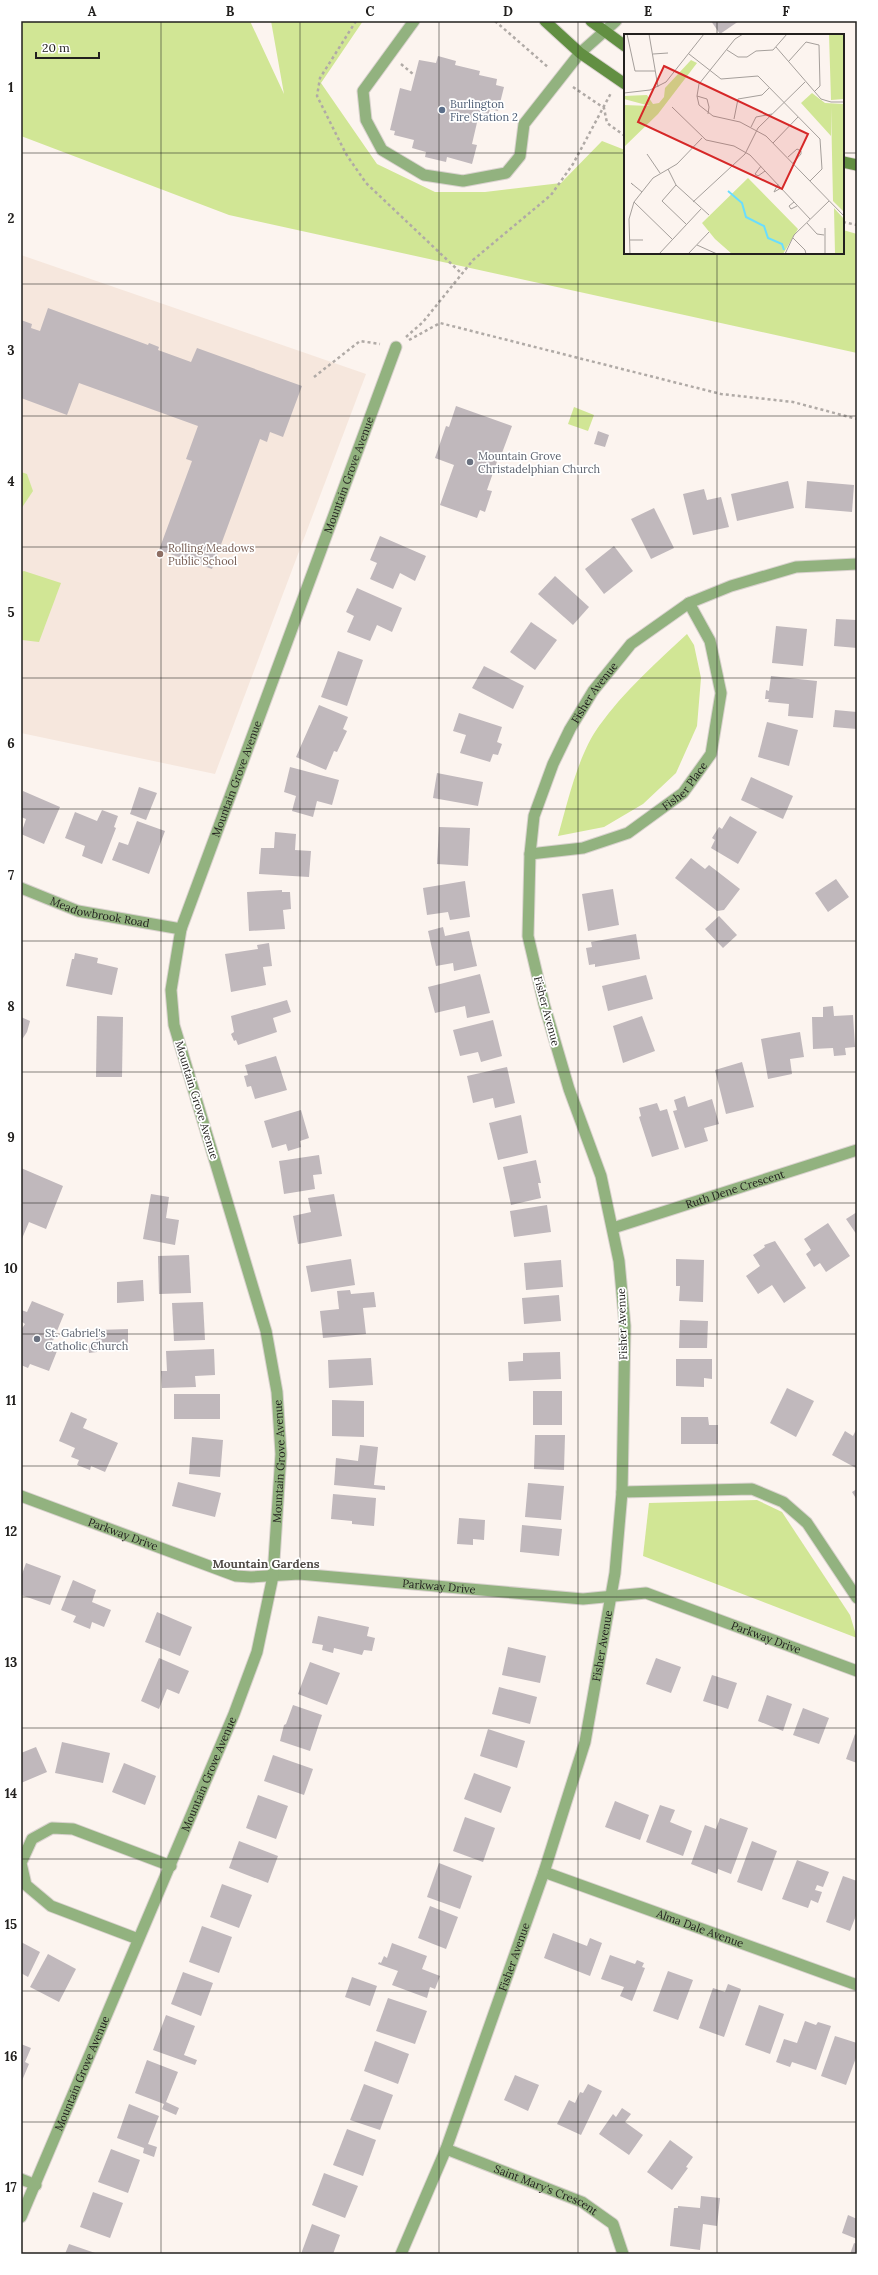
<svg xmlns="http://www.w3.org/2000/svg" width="878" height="2275" font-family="Lora,serif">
	<rect width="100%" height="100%" fill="#fcf4ef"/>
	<polygon fill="#f6e7dd" points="21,255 366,374 215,774 21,733"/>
	<g fill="#d1e695">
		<polygon points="21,21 250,21 284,94 271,21 363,21 321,83 377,164 435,192 485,192 561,183 602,141 625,150 625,253 843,253 843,230 857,234 857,353 229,215 21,136"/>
		<polygon points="574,407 594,415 588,431 568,424"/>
		<polygon points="21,472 27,474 33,491 21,509"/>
		<polygon points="24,571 61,583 39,642 22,640 21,637 21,572"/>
		<path d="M687 634 694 645 701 678 697 726 676 773 643 804 604 827 558 836C568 801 578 755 599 726 624 691 657 662 687 634Z"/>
		<polygon points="757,1500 782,1512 850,1615 857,1638 643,1556 649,1503"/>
	</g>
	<g fill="#c0b8bc">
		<polygon points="711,21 739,21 720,34"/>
		<polygon points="438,56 456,61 455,65 480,71 479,75 497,79 496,85 504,87 498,111 490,109 488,117 479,114 472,144 477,145 472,164 447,157 446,162 425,157 426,152 412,148 414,140 394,135 395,131 390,130 400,88 411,91 419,60 436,63"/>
		<polygon points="48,308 148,345 149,343 159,347 158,350 191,362 197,348 302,386 283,437 270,432 267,442 260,439 212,569 159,550 192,461 186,459 198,426 79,383 67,415 21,398 21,320 32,324 31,328 40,331"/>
		<polygon points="456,406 512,426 502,453 500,453 487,490 492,491 485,512 480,510 477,518 440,505 454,465 435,458 446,426 449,427"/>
		<polygon points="598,431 609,435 605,447 594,444"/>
		<polygon points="788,481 794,508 737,521 731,494"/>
		<polygon points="807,481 854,485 852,512 805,508"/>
		<polygon points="704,489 707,500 721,497 729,527 693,535 683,494"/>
		<polygon points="654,508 674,548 651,559 631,519"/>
		<polygon points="380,536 426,556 415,581 400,573 393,589 370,579 377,563 370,560"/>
		<polygon points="614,546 633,571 604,594 585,569"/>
		<polygon points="555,576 589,607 573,625 538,594"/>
		<polygon points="357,588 402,608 392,632 377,625 370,641 347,632 354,616 346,612"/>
		<polygon points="836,619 857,620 857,648 834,646"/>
		<polygon points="531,622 557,640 535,670 510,652"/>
		<polygon points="776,626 807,629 803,666 772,663"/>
		<polygon points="338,651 363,660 347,706 321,697"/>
		<polygon points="484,666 524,686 513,709 472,688"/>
		<polygon points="771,676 817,681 813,718 788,716 789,704 768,702 769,699 765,699 766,690 769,691"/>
		<polygon points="319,705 348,717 343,729 347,731 337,752 334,751 326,770 296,757"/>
		<polygon points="835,710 857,712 857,729 833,727"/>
		<polygon points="459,713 502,727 497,742 502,744 498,755 493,754 490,762 460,753 466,735 453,731"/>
		<polygon points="767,722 798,730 789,766 758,757"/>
		<polygon points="290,767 339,780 332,805 317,801 313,817 292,811 296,796 284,792"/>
		<polygon points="437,773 483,782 478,806 433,798"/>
		<polygon points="751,777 793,796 783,819 741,800"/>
		<polygon points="139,787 157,793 146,820 130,814"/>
		<polygon points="23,791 60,807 44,844 21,834 26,819 21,817"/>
		<polygon points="102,810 118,816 114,827 116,828 102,864 82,856 85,846 65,838 75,812 97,821"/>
		<polygon points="730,816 757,832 738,864 711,848 715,840 712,838 719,827 722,829"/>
		<polygon points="137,821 165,831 149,874 112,860 119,842 128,845"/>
		<polygon points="439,827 470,828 468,866 437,864"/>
		<polygon points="275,832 296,834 295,850 311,851 309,877 259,874 261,848 274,848"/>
		<polygon points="691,858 705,869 709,865 740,889 724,910 717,911 675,878"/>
		<polygon points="836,879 849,897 828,912 815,893"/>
		<polygon points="465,881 470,917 450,920 448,912 427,915 423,888"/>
		<polygon points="613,889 619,925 588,931 582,894"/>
		<polygon points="282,890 282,892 290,892 291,909 283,910 285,929 249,931 247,892"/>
		<polygon points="719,916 737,935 723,948 705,929"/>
		<polygon points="443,927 445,936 469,931 477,966 454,971 453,963 436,966 428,931"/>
		<polygon points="636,934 640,959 595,967 595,964 589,965 586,948 592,947 591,942"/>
		<polygon points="269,943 272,966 263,967 266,985 231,992 225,954 258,949 257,945"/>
		<polygon points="75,953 98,958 97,963 118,968 112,995 66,986 72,959 74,959"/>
		<polygon points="480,974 490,1013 467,1018 465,1006 435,1013 428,987"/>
		<polygon points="646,975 653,999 608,1011 602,986"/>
		<polygon points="287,1000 291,1012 273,1018 277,1032 238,1045 236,1040 234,1041 231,1034 234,1032 231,1016"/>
		<polygon points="833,1006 834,1016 853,1015 855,1047 845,1048 846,1055 834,1056 833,1048 813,1049 812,1017 823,1017 823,1007"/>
		<polygon points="97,1016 123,1017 122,1077 96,1077"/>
		<polygon points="642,1016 655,1051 623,1063 613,1026"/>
		<polygon points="21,1017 30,1021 27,1032 21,1041"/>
		<polygon points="493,1020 502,1056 481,1062 478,1052 460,1056 453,1030"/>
		<polygon points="800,1032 804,1057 790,1059 792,1074 768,1079 761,1039"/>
		<polygon points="276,1056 287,1090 255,1099 251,1086 247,1087 244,1076 248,1075 245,1065"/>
		<polygon points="742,1062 754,1107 726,1114 715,1070"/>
		<polygon points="507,1067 515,1103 495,1108 493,1098 473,1103 467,1076"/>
		<polygon points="685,1096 688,1107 712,1099 719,1124 704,1128 708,1141 685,1148 673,1111 677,1110 674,1100"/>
		<polygon points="657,1103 660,1111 667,1109 679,1149 652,1157 639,1117 641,1116 639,1108"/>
		<polygon points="301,1110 309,1138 300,1141 301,1147 288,1151 286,1144 272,1148 264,1121"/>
		<polygon points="521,1115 528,1153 498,1160 489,1123"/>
		<polygon points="319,1155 322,1174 313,1175 315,1189 284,1194 279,1161"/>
		<polygon points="536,1160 541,1183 538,1183 541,1198 511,1205 503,1167"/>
		<polygon points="21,1168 63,1186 46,1229 29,1222 21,1241"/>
		<polygon points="151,1194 169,1197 166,1218 179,1220 175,1245 143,1239"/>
		<polygon points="334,1194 342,1236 298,1244 293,1216 311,1212 308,1198"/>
		<polygon points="547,1205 551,1232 514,1237 510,1211"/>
		<polygon points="857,1212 857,1235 846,1219"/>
		<polygon points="828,1223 850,1256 826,1272 820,1263 814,1267 806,1254 811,1250 804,1239"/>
		<polygon points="775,1241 806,1288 784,1303 772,1285 758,1294 746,1276 760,1266 753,1255 765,1247 764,1245"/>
		<polygon points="189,1255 191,1293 159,1294 158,1256"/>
		<polygon points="351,1259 355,1285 311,1292 306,1266"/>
		<polygon points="676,1259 704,1260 703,1302 679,1301 680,1286 676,1286"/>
		<polygon points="561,1260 563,1287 526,1290 524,1263"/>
		<polygon points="143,1280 144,1301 117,1303 117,1282"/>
		<polygon points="350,1290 351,1294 374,1292 376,1307 363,1308 366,1334 323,1338 320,1311 339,1309 337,1291"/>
		<polygon points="559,1295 561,1321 524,1324 522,1298"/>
		<polygon points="32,1301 64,1314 50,1348 57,1351 49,1371 30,1364 28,1368 21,1365 21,1330 25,1324 21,1321 21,1310 27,1312"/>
		<polygon points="203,1302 205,1340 174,1341 172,1303"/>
		<polygon points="680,1320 708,1321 707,1348 679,1348"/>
		<polygon points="128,1329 128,1349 97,1350 97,1352 89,1353 88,1345 96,1344 96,1330"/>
		<polygon points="214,1349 215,1375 195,1376 196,1387 162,1388 161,1371 167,1371 166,1351"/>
		<polygon points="560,1352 561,1379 509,1381 508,1362 523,1361 523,1353"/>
		<polygon points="371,1358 373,1385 329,1388 328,1360"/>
		<polygon points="676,1359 712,1359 712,1379 704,1378 704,1387 676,1386"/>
		<polygon points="787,1388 814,1401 796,1437 770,1423"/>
		<rect x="533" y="1391" width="29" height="34"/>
		<rect x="174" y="1394" width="46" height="25"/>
		<polygon points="332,1400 364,1401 364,1437 332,1436"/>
		<polygon points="71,1412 87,1419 83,1428 118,1443 105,1472 91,1466 90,1470 77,1465 79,1460 71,1457 75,1448 59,1441"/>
		<polygon points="681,1417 708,1417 709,1425 718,1425 718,1444 681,1444"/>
		<polygon points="857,1428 857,1466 856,1468 832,1455 845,1431 853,1436"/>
		<polygon points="535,1435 565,1435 564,1470 534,1469"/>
		<polygon points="192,1437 223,1440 220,1477 189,1474"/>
		<polygon points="360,1445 378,1447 374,1485 385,1486 385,1490 334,1485 336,1458 358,1461"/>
		<polygon points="178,1482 221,1493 215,1517 172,1506"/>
		<polygon points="528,1483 564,1486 561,1520 525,1517"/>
		<polygon points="857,1489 857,1500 852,1492"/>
		<polygon points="333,1494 376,1498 374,1526 352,1524 352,1521 331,1519"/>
		<polygon points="459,1518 485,1520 484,1540 473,1539 473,1545 457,1544"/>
		<polygon points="522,1525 562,1529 559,1556 520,1552"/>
		<polygon points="26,1563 61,1576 50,1605 21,1595 21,1577"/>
		<polygon points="73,1580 96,1590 92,1602 111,1610 104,1627 92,1622 90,1629 73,1622 76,1616 61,1610"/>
		<polygon points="157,1612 192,1627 180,1656 145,1642"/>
		<polygon points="318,1616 369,1627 367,1636 375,1638 372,1651 364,1650 362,1655 334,1648 333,1653 322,1650 323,1645 312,1643"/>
		<polygon points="508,1647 546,1656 540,1683 502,1675"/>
		<polygon points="159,1658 189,1671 179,1694 167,1689 159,1709 141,1701"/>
		<polygon points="656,1658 681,1667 671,1693 646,1684"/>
		<polygon points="310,1662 340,1673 327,1705 298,1694"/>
		<polygon points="712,1675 737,1683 728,1709 703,1701"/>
		<polygon points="499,1687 537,1697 530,1724 492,1714"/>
		<polygon points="767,1695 792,1704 783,1731 758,1721"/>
		<polygon points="293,1705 322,1715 310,1751 280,1741 284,1725 286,1724"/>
		<polygon points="803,1708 829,1718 819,1744 793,1735"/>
		<polygon points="488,1729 525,1741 517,1768 480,1756"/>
		<polygon points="855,1734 857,1735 857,1763 846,1759"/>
		<polygon points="62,1742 110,1753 103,1783 55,1773"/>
		<polygon points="36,1747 47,1772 21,1783 21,1753"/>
		<polygon points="273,1755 313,1769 304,1795 264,1781"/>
		<polygon points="124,1763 156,1776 145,1805 112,1792"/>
		<polygon points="474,1773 511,1787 501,1813 464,1799"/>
		<polygon points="258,1795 288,1806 276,1839 246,1828"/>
		<polygon points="615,1801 649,1815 640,1840 605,1827"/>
		<polygon points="660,1805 675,1810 670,1822 692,1831 683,1856 646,1842"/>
		<polygon points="465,1817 495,1828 483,1862 453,1851"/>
		<polygon points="720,1818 748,1828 731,1874 718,1869 717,1874 691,1864 705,1825 716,1829"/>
		<polygon points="239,1841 278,1856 268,1883 229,1868"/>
		<polygon points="752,1841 777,1851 762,1891 737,1882"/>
		<polygon points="797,1860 829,1872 823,1887 817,1885 815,1890 822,1892 818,1903 811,1900 808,1908 782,1899"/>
		<polygon points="439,1863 472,1876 460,1909 427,1897"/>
		<polygon points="843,1876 857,1881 857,1913 850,1931 826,1922"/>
		<polygon points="222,1884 252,1895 239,1928 210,1917"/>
		<polygon points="430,1906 458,1917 446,1949 418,1938"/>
		<polygon points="202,1926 232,1937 219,1973 189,1962"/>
		<polygon points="553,1933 587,1946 590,1938 602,1943 590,1976 544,1958"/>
		<polygon points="21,1942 40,1952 28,1977 21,1973"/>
		<polygon points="392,1943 427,1956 422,1969 440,1976 435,1989 430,1987 427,1998 392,1985 398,1971 378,1964 379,1962 381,1963 384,1956 387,1958"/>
		<polygon points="48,1954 76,1969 59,2002 30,1987"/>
		<polygon points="610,1955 635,1964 637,1960 644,1963 642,1967 645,1968 632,2001 620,1996 624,1987 601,1979"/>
		<polygon points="668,1971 693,1980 678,2020 653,2011"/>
		<polygon points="183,1972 213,1983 201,2016 171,2004"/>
		<polygon points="352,1977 377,1986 370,2006 345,1997"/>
		<polygon points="728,1984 741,1989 724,2037 699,2028 713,1988 725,1992"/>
		<polygon points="388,1998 427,2011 415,2044 376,2031"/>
		<polygon points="759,2005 784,2014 770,2054 745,2045"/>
		<polygon points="166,2015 195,2026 184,2055 197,2060 195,2065 153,2050"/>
		<polygon points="805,2021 816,2025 818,2022 831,2026 816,2070 792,2062 790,2067 776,2062 784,2039 797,2043"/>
		<polygon points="835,2036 857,2043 857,2055 846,2085 821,2076"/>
		<polygon points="375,2041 409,2054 398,2084 364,2071"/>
		<polygon points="21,2044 31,2048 25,2062 29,2064 21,2083"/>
		<polygon points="147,2060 178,2072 166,2102 179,2108 176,2115 162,2109 164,2104 135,2093"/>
		<polygon points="515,2075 539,2085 528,2111 504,2100"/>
		<polygon points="364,2084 393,2095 380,2130 350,2120"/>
		<polygon points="588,2084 602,2091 581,2135 557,2124 569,2100 575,2103 580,2092 583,2093"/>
		<polygon points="129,2104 159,2116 148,2144 157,2147 154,2157 143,2153 144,2148 117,2138"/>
		<polygon points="622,2108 631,2114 625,2122 643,2135 629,2155 599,2134 613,2114 616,2117"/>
		<polygon points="347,2129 376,2140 363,2176 333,2165"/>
		<polygon points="670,2140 693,2157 686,2167 688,2168 672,2190 647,2172"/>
		<polygon points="111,2149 140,2160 128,2193 98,2182"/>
		<polygon points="324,2173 358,2186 345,2218 312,2205"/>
		<polygon points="93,2192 123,2203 110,2238 80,2227"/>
		<polygon points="701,2196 720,2198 717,2226 703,2224 700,2250 670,2246 674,2208 678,2208 678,2206 700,2208"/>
		<polygon points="848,2215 857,2219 857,2239 842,2233"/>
		<polygon points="312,2224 340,2235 333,2254 301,2254"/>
		<polygon points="854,2243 857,2244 857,2254 850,2254"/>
		<polygon points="69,2244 98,2254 65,2254"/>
	</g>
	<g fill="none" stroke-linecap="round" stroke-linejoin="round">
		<defs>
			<polyline id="service" points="414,21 363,91 366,120 382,150 424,175 463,181 506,173 520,156 524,124 580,53"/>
			<g id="minor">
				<path id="s1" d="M530 854 583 848 628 833 683 793 711 754 721 693 710 641 689 603"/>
				<path id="s2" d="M21 888 78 911 181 929"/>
				<path id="s3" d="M613 1228 857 1150"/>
				<polyline points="622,1492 752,1489 783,1502 807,1523 857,1598"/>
				<path id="s4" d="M21 1496 236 1576 251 1577 299 1574 583 1599 646 1593 857 1671"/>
				<path id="s5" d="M544 1872 857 1985"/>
				<polyline points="138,1939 51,1906 26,1885 21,1863 32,1839 52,1828 73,1829 171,1866"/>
				<path id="s6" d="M446 2149 582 2202 613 2224 623 2254"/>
				<polyline points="21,2179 36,2185"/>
				<path id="s7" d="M21 2217 234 1714 257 1652 273 1576 281 1454 277 1392 266 1331 174 1025 171 990 181 929 396 347"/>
			</g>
			<g id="tertiary">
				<polyline points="580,53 616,21"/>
				<path id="s8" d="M401 2254 446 2149 544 1872 585 1742 615 1573 622 1492 625 1326 619 1261 601 1176 569 1089 544 1004 528 936 530 854 534 816 553 764 570 729 593 691 631 644 689 603 731 586 796 567 857 564"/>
			</g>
			<g id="secondary">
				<polyline points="545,21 580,53 625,84"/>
				<polyline points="591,21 625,46"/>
				<polyline points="843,162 857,165"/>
			</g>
		</defs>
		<use href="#service" stroke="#d9d2ce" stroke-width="13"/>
		<use href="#minor" stroke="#d9d2ce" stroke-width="13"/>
		<use href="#tertiary" stroke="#d9d2ce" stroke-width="13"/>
		<use href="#secondary" stroke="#d9d2ce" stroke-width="13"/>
		<g stroke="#b0aaa6" stroke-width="2.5" stroke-dasharray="3 3" stroke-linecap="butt">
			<polyline points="356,21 320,78 317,96 346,154 366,183 461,273"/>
			<polyline points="495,21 549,68"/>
			<polyline points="401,64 413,74"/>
			<polyline points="573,87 604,108 607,123 625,136"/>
			<polyline points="843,222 857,225"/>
			<polyline points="406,337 423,322 473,260 551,195 573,164 611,93"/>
			<polyline points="409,340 440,323 721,394 793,402 857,419"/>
			<polyline points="314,377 360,341 380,344"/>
		</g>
		<use href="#service" stroke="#92b27f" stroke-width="11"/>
		<use href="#minor" stroke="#92b27f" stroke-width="11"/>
		<use href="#tertiary" stroke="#92b27f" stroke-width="11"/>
		<use href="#secondary" stroke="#628f42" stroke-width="11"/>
	</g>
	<path fill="none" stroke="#22201e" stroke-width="1" stroke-opacity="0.55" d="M161 21V2254M300 21V2254M439 21V2254M578 21V2254M717 21V35M21 153H625M843 153H857M717 253V2254M21 284H857M21 416H857M21 547H857M21 678H857M21 809H857M21 941H857M21 1072H857M21 1203H857M21 1334H857M21 1466H857M21 1597H857M21 1728H857M21 1859H857M21 1991H857M21 2122H857"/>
	<circle fill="#5c6f8a" stroke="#fff" stroke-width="1.5" cx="442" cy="110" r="4"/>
	<g fill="#6b7280" stroke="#fff" stroke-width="1.5">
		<circle cx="470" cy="462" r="4"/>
		<circle cx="37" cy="1339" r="4"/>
	</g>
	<circle fill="#8d6e63" stroke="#fff" stroke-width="1.5" cx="160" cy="554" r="4"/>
	<g text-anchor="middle" stroke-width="3.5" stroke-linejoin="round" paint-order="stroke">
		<g font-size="11" fill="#4e5e75" stroke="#fff" text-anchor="start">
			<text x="450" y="108">Burlington<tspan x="450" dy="13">Fire Station 2</tspan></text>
		</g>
		<g font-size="11" fill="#5b616d" stroke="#fff" text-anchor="start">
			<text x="478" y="460">Mountain Grove<tspan x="478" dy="13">Christadelphian Church</tspan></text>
			<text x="45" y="1337">St. Gabriel's<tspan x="45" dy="13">Catholic Church</tspan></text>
		</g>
		<g font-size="11" fill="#22201e" stroke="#fff">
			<text dy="4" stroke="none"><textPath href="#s7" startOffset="1837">Mountain Grove Avenue</textPath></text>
			<text dy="4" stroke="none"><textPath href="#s8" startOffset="1625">Fisher Avenue</textPath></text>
			<text dy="4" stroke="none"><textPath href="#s7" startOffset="1513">Mountain Grove Avenue</textPath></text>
			<text dy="4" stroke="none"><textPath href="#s1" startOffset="175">Fisher Place</textPath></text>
			<text dy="4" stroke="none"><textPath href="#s2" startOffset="83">Meadowbrook Road</textPath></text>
			<text transform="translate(547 1011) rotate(75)" y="4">Fisher Avenue</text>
			<text transform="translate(197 1100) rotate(73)" y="4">Mountain Grove Avenue</text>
			<text dy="4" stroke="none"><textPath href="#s3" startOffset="128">Ruth Dene Crescent</textPath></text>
			<text transform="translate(622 1324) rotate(-92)" y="4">Fisher Avenue</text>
			<text dy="4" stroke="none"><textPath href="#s7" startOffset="805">Mountain Grove Avenue</textPath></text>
			<text dy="4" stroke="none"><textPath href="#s4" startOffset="109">Parkway Drive</textPath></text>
			<text dy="4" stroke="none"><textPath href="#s4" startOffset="433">Parkway Drive</textPath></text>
			<text dy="4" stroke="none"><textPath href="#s4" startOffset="769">Parkway Drive</textPath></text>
			<text dy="4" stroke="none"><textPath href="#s8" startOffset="642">Fisher Avenue</textPath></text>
			<text dy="4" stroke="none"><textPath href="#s7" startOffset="481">Mountain Grove Avenue</textPath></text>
			<text dy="4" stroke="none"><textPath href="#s5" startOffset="166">Alma Dale Avenue</textPath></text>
			<text dy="4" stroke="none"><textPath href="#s8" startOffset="318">Fisher Avenue</textPath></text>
			<text dy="4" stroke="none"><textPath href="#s7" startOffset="156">Mountain Grove Avenue</textPath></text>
			<text dy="4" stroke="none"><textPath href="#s6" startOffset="108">Saint Mary's Crescent</textPath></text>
		</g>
		<g font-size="11" fill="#785e54" stroke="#fff" text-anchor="start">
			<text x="168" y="552">Rolling Meadows<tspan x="168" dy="13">Public School</tspan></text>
		</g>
		<g font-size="12" font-weight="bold" fill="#514b47" stroke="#fff">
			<text x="266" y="1568">Mountain Gardens</text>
		</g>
	</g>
	<g transform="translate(624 34)">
		<rect width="220" height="220" fill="#fcf4ef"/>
		<path d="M205 0H220V65L207 66ZM67 26 73 29 34 80 0 113V71L26 72 0 65V62L23 61 29 70 35 69 40 63 41 54ZM188 59 201 69 220 70V178L209 167 207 73V102L177 69ZM124 144 174 195 159 220H108L91 205 78 189ZM210 174 220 185V220H211Z" fill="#d1e695"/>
		<path fill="none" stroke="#69ddff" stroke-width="2" d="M104 157 118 169 122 183 140 192 144 204 158 210 160 216"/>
		<path fill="none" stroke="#a59f9b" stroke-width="1" d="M3 0 11 37H31M25 0 34 53M119 0 111 5 75 50 73 62 75 71 89 82 116 88 142 102 220 182M152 13 197 65 207 68H220M103 16 114 23H123L132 17 149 16 163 0M29 20 44 19M65 20 97 45 134 42 196 105 198 135 186 147M165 27 182 8 195 11 196 52 190 58M0 59 26 56 42 48 80 0M73 62 83 65 85 73 84 80M48 73 82 106 110 112 126 121 186 185M110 85 114 65 138 61 145 54M127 93 132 83 148 80M149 109 174 83M23 120 36 139M164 123 173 115 177 117V120L169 129M137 132 131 140 134 142 141 137M44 135 52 151 85 181M154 150 150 158 157 154M9 151 7 149 18 158M52 151 38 167 62 190M10 168 48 205M69 168 121 120 134 94 181 48M170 168 165 172 167 175 173 172M183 189 193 200 200 201M169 204 181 216 182 220M6 206H19M73 211 93 220M6 220 5 185 10 168 29 144 53 130 78 104M35 220 77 175M64 220 85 198M161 220 170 201 205 167M201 220V194"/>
		<path fill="#d62828" fill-opacity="0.15" stroke="#d62828" stroke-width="2" d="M40 32 184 100 158 155 14 88Z"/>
		<rect width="220" height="220" fill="none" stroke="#22201e" stroke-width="2"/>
	</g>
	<rect width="878" height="2275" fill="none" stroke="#ffffff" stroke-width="44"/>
	<path d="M36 52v6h63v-6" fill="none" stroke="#22201e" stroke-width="2"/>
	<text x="42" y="52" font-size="12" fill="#22201e" stroke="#ffffff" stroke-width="3" paint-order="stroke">20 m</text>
	<rect x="22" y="22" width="834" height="2231" fill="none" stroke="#22201e" stroke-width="1.5"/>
	<g font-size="13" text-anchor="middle" font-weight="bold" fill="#22201e">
		<text x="92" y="16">A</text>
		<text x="230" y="16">B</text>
		<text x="370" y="16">C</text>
		<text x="508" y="16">D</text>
		<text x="648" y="16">E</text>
		<text x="786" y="16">F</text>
		<text x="11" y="92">1</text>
		<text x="11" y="223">2</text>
		<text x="11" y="355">3</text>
		<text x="11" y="486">4</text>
		<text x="11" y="617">5</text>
		<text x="11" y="748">6</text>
		<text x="11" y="880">7</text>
		<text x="11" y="1011">8</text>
		<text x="11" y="1142">9</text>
		<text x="11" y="1273">10</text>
		<text x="11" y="1405">11</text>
		<text x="11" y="1536">12</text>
		<text x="11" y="1667">13</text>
		<text x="11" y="1798">14</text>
		<text x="11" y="1929">15</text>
		<text x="11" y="2061">16</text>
		<text x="11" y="2192">17</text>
	</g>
</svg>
